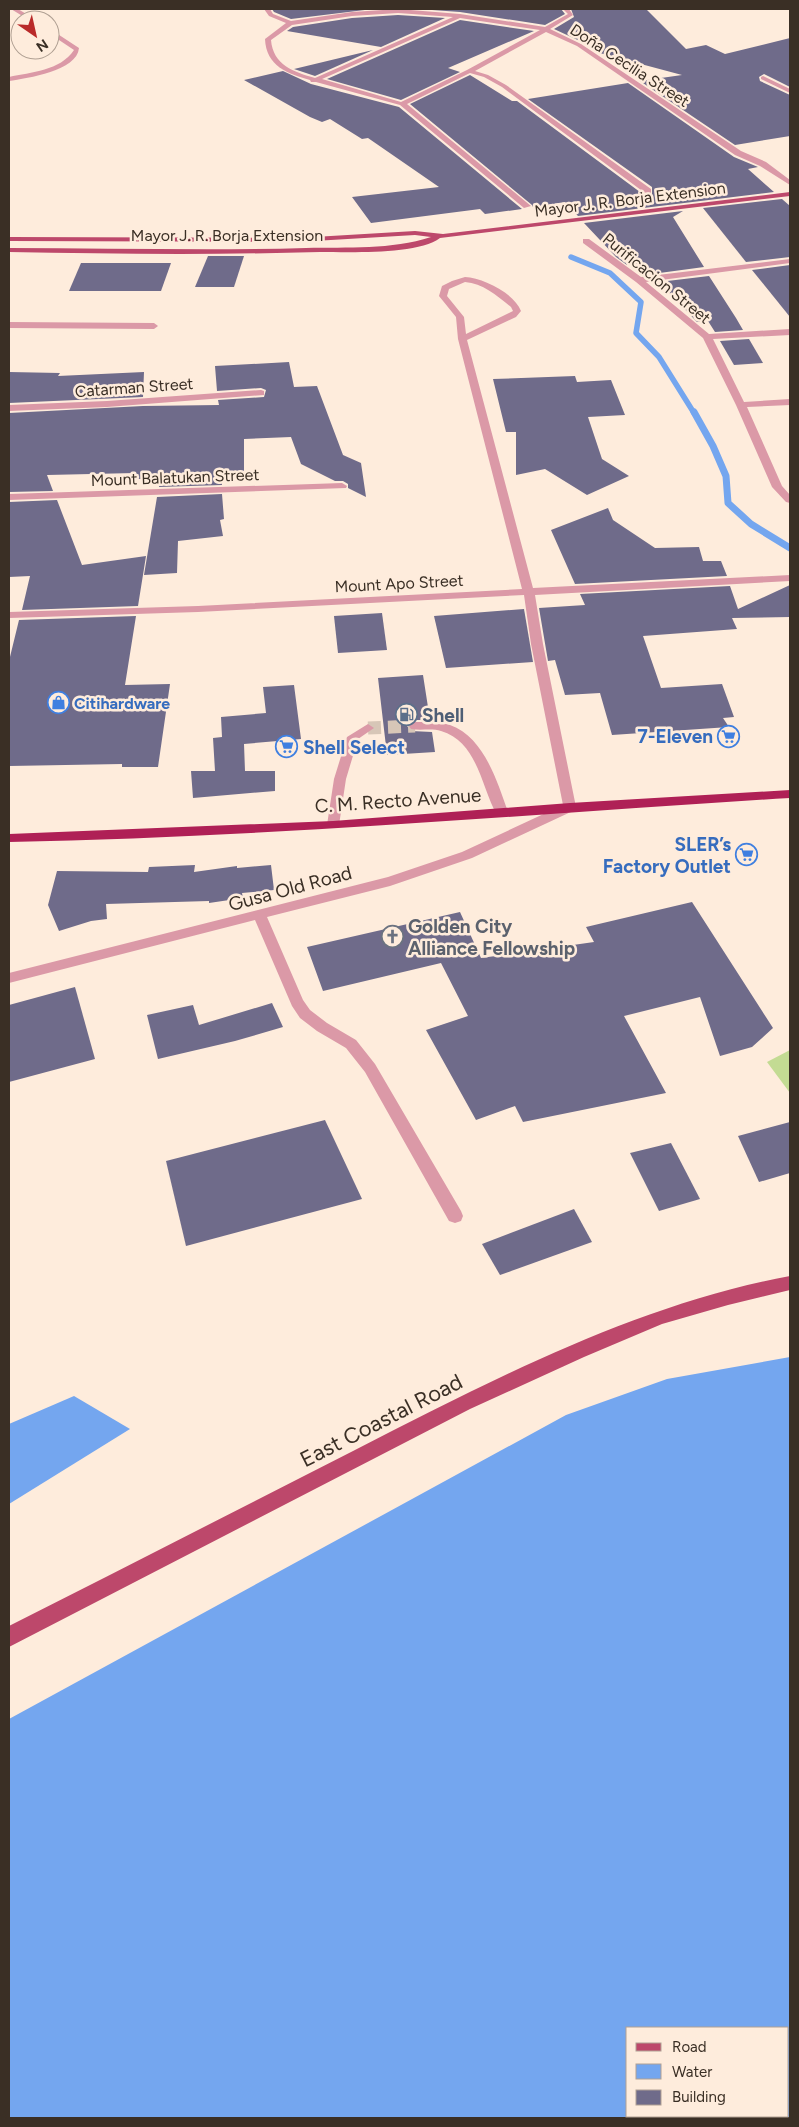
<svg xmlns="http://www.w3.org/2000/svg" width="799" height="2127" font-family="Figtree,sans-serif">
	<rect width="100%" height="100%" fill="#feecdc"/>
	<polygon fill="#c3db93" points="790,1050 790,1093 767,1062"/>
	<g fill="#74a6ef" fill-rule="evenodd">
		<path d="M790 1357V2118H9V1719L566 1415 667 1379ZM628 2028H788V2116H628Z"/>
		<polygon points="74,1396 130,1429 9,1504 9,1424"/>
	</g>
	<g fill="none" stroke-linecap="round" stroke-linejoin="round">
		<polyline stroke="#74a6ef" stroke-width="5.5" points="571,257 610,273 641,302 636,333 659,357 694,413"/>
		<polyline stroke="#74a6ef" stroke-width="7" points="694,412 713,446 726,476 728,503 751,524 790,548"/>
	</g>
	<g fill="#6f6b8a">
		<polygon points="272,9 373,9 291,19 274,12"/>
		<polygon points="418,9 561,9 565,14 545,25 460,12"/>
		<polygon points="571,9 646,9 686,49 706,45 725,54 790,38 790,87 764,74 759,77 760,81 790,95 790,136 735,145 640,81 682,75 596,52 582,42 554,29 574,17"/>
		<polygon points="398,15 445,18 381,47 287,31 293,27 352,18"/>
		<polygon points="460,20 534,31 448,68 460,72 401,100 327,79"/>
		<polygon points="373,50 315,76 294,69"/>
		<polygon points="283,71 311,84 399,107 522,209 485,214 480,209 371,223 352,197 439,187 368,138 362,139 330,119 322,122 310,117 244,80"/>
		<polygon points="470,75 512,101 517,101 644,195 652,194 652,187 528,99 628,83 734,157 758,167 748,169 774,192 578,216 565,202 533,207 532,205 410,104"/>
		<polygon points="782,199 790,206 790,257 746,262 703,208"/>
		<polygon points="683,211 673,217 704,267 652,274 642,263 627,265 616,257 584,223"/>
		<polygon points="208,256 244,256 234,287 195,287"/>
		<polygon points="81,263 171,263 161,291 69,291"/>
		<polygon points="790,265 790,317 752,270"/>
		<polygon points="709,276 736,318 743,330 715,332 708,321 697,322 659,282"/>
		<polygon points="749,339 763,363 734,365 720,341"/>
		<polygon points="289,362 294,387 317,386 343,455 361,463 366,497 348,488 348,484 343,481 335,481 301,464 291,437 244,439 244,475 221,476 222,485 159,487 160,479 134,479 135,473 47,475 53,491 9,492 9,413 143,406 219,405 218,400 264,397 266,390 261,388 217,391 215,366"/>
		<polygon points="9,372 60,373 58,376 144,372 143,397 9,403"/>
		<polygon points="575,376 577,382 611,380 625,415 588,417 602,459 629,476 587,495 545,469 516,475 516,432 506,432 493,379"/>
		<polygon points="222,494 224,519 220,520 223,536 178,541 177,573 144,575 157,497"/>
		<polygon points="57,500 82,565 146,556 138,606 22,610 30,576 9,577 9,502"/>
		<polygon points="608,508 613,520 655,548 699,547 703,561 721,561 727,576 575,584 551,530"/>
		<polygon points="790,585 790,617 732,618 737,629 643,636 661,688 722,684 734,717 723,718 729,727 612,735 600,693 565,695 555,660 548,661 539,608 585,605 580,594 730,586 738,609"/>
		<polygon points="524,609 533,662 446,668 434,616"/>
		<polygon points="382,613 387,650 338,653 334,616"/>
		<polygon points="136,616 125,685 170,684 158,767 122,767 122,764 9,766 9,661 19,620"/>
		<polygon points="423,675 430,720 415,720 407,726 411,731 432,732 435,752 387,755 378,678"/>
		<polygon points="294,685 301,739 244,744 245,771 275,771 275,791 193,798 191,771 215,771 213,738 222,737 221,717 266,713 263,687"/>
		<polygon points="195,865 194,872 237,866 237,868 271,865 274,890 242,893 243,898 209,903 209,901 106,904 107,919 91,921 59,931 48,905 57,871 148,872 149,867"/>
		<polygon points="692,902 773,1028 752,1047 720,1056 700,997 624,1016 666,1093 523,1122 515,1106 476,1120 426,1030 468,1016 441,963 323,991 307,947 460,912 481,958 594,942 586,927"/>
		<polygon points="75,987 95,1059 9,1082 9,1005"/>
		<polygon points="272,1003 283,1027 235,1041 158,1059 147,1015 193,1005 199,1025"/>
		<polygon points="325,1120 362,1199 186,1246 166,1161"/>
		<polygon points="790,1122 790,1173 759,1182 738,1136"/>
		<polygon points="671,1143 700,1199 659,1211 630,1153"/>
		<polygon points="574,1209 592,1242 500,1275 482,1244"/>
	</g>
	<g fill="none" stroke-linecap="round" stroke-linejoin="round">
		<polyline stroke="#d7c6b7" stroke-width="13" stroke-dasharray="13 7" stroke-linecap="butt" points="368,728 415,726"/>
		<g fill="#db99a7" fill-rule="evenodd">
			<polygon points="11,9 18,9 36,20 29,20"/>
			<path d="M264 9H270L273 14 291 21 352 12 398 9 460 14 545 27 568 14 563 9H569L573 15 550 29 581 44 741 151 766 162 790 180V185L760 166 735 155 577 46 546 32 475 71 488 75 506 85 651 189V193H645L502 87 484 77 470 73 407 104 531 206 524 208 400 105 316 82H311L310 80C288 74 266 66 265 39L286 23 269 16ZM398 13 453 17 315 78C294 72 273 65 271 40L292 25 352 16ZM460 18 540 30 467 70 401 102 322 79Z"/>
			<path d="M50 29 79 48C77 71 28 78 9 81V77C31 72 60 71 74 50L50 34Z"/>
			<polygon points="763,76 790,89 790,93 761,79 761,77"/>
			<polygon points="583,239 589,239 641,277 790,259 790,263 646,282 709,334 790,329 790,335 713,339 744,402 790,399 790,405 747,407 782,486 790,495 790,503 786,502 772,487 736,405 703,338 636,282 583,243"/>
			<path d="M465 277C483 278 514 293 521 311L516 317 467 340 533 588 790 575V581L535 595 543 644 576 807 575 810 472 858 390 886 267 917 303 1000 310 1010 327 1023 356 1040 375 1064 461 1211 463 1216 461 1221 455 1223 449 1221 365 1072 346 1048 317 1031 300 1018 292 1006 255 920 9 983V973L388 877 462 852 563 805 531 644 524 595 198 612 9 618V612L198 606 522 589 458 339 456 317 439 296 442 286 452 281ZM465 282C483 283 497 296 511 307L513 311 466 334 464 317 447 296 449 289Z"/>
			<polygon points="9,322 154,323 158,326 154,329 9,328"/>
			<polygon points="261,390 264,391 264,395 107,407 9,411 9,405 107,401"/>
			<polygon points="342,483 347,486 346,488 9,500 9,494"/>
			<path d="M415 722C427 722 438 721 450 725 484 737 497 781 508 812L507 815H497C481 787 478 742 441 731 432 728 421 731 411 729L409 726Z"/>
			<polygon points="368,724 374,728 358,739 346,779 339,825 338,828 328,828 327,825 334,779 347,737"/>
		</g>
		<g fill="#bd486b" fill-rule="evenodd">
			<path d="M790 192V196L440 238C418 255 349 252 320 252 217 255 113 254 9 252V248C108 248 207 251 306 248 348 247 391 250 431 237L415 235 297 242 9 241V237L297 238 415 231 443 234Z"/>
			<path d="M790 1276V1290L728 1305 662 1324 584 1357 470 1409 9 1647V1626C124 1568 239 1509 355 1450 494 1379 636 1305 790 1276Z"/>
		</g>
		<path fill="#af2056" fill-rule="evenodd" d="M790 790V798C530 814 270 837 9 842V834L333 821 570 803Z"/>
	</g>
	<defs>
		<symbol id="shop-ring" viewBox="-11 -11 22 22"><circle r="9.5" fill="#feecdc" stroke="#3f7fe0" stroke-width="1.5"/><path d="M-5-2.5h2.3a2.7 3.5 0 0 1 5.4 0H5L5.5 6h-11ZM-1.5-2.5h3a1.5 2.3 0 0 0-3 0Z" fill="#3f7fe0"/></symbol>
		<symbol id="fuel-ring" viewBox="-11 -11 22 22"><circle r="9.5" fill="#feecdc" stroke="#5c6f8a" stroke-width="1.5"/><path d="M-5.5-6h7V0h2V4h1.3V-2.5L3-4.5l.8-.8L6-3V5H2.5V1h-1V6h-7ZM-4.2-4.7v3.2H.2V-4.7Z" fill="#5c6f8a"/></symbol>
		<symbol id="supermarket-ring" viewBox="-11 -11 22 22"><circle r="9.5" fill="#feecdc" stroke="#3f7fe0" stroke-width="1.5"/><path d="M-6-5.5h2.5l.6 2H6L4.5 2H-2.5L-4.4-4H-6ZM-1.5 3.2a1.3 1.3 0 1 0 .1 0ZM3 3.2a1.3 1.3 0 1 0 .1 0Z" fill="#3f7fe0"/></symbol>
		<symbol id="church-ring" viewBox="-11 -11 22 22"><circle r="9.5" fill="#feecdc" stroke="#6b7280" stroke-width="1.5"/><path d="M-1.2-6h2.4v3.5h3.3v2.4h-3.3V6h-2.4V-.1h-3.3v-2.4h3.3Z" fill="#6b7280"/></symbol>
	</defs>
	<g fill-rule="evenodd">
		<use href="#shop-ring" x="46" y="690" width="25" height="25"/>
		<use href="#fuel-ring" x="394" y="702" width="25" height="25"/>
		<use href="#supermarket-ring" x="716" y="724" width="25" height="25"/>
		<use href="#supermarket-ring" x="274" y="734" width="25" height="25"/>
		<use href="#supermarket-ring" x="734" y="842" width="25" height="25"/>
		<use href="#church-ring" x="380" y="924" width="25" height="25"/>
	</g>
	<g text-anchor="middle" stroke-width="5" stroke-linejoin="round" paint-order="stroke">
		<g font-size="16" fill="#3a2f25" stroke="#feecdc">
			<text transform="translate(630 65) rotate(33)" y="6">Doña Cecilia Street</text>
			<text transform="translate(630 199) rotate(-7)" y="6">Mayor J. R. Borja Extension</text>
			<text x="227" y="241">Mayor J. R. Borja Extension</text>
			<text transform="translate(657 278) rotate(39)" y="6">Purificacion Street</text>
			<text transform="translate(134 387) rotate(-4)" y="6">Catarman Street</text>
			<text transform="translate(175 477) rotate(-2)" y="6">Mount Balatukan Street</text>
			<text transform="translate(399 583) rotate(-3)" y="6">Mount Apo Street</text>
		</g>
		<g font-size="16" font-weight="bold" fill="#366cbe" stroke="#feecdc" text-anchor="start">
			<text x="74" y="709">Citihardware</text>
		</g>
		<g font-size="19" font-weight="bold" fill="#4e5e75" stroke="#feecdc" text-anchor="start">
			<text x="422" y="722">Shell</text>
		</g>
		<g font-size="19" font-weight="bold" fill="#366cbe" stroke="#feecdc" text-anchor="end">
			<text x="713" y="743">7-Eleven</text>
			<text x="303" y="754" text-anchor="start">Shell Select</text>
			<text x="731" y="851">SLER’s<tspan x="731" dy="22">Factory Outlet</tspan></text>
		</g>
		<g font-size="19" fill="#3a2f25" stroke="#feecdc">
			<text transform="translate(398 800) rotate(-4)" y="7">C. M. Recto Avenue</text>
			<text transform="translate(290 888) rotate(-15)" y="7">Gusa Old Road</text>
		</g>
		<g font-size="19" font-weight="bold" fill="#5b616d" stroke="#feecdc" text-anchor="start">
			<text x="408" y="933">Golden City<tspan x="408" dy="22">Alliance Fellowship</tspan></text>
		</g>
		<g font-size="22" fill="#3a2f25" stroke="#feecdc">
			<text transform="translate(381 1420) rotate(-27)" y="8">East Coastal Road</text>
		</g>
	</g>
	<rect width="799" height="2127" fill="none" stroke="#3a2f25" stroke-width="20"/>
	<rect x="626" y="2027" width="162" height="90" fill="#feecdc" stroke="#b0a093"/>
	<rect x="636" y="2043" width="25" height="8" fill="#bd486b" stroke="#b0a093"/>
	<text x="672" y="2052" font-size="15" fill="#3a2f25">Road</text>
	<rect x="636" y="2064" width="25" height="15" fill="#74a6ef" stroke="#b0a093"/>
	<text x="672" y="2077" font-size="15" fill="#3a2f25">Water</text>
	<rect x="636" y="2090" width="25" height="15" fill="#6f6b8a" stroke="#b0a093"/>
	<text x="672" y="2102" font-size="15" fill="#3a2f25">Building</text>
	<g transform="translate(35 35) rotate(146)"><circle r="24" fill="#feecdc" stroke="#b0a093"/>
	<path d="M0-4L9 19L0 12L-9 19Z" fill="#b92a29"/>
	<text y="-8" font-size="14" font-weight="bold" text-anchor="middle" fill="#3a2f25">N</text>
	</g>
</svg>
